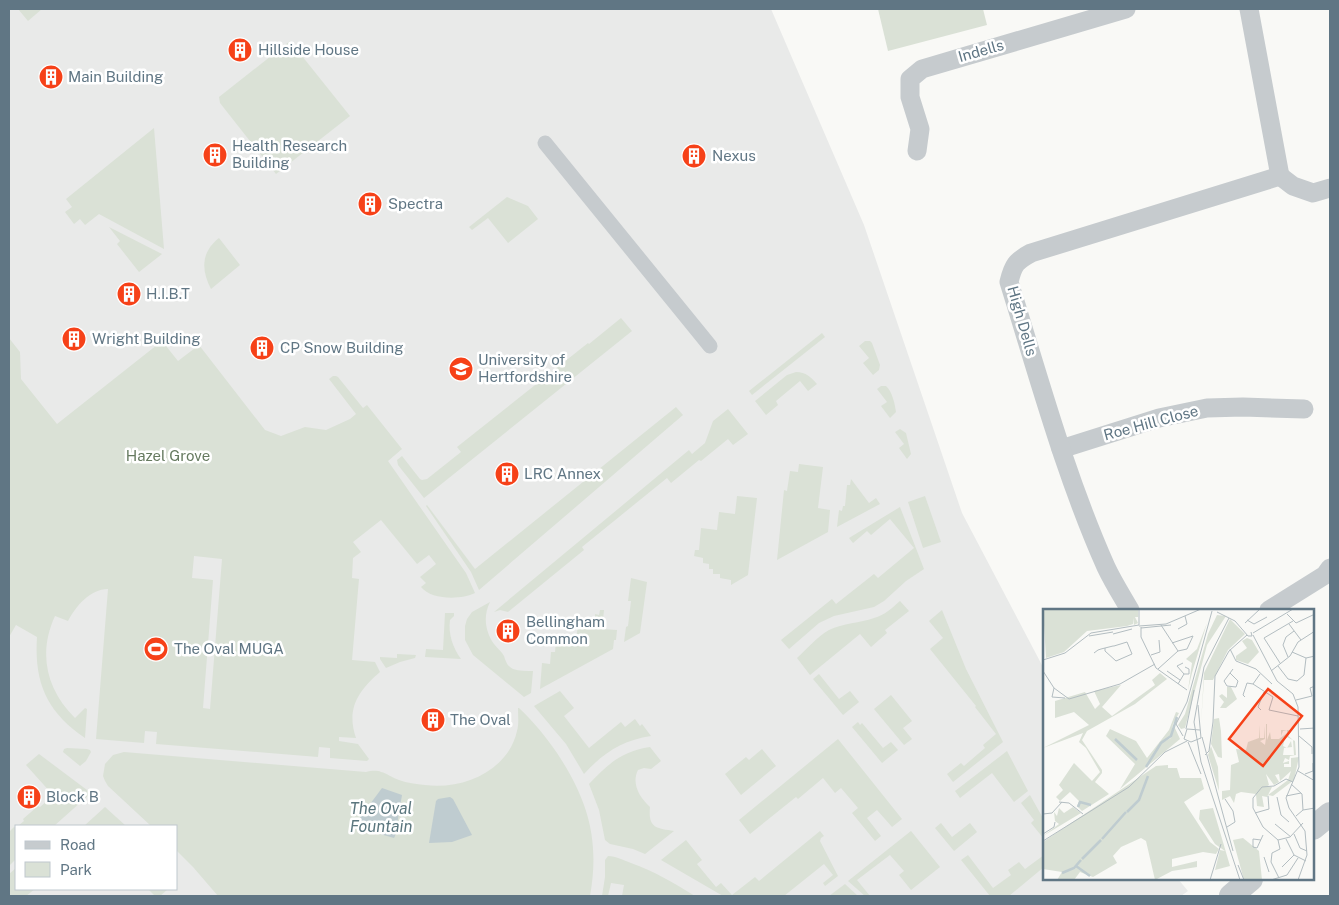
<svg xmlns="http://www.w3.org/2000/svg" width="1339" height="905" font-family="'Public Sans',sans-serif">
	<rect width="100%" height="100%" fill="#f9f9f6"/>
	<path fill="#e9eae9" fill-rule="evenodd" d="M9 9H771L864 225 962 513 1044 669V879H1178L1188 891 1181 896H9ZM16 826H176V889H16Z"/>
	<g fill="#dae1d6" fill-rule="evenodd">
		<polygon points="18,9 42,9 28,21"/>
		<polygon points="878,9 983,9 987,25 888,51"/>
		<polygon points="290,41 350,116 276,174 220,103 219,97"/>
		<polygon points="154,128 164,249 99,214 85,225 80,219 74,224 65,212 72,207 66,199"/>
		<polygon points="507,197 528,206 538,219 508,243 488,218 472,230 469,227"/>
		<polygon points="109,227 162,254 139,272 117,244 120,241"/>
		<path d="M219 238 240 265 211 289C201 270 201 252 219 238Z"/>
		<polygon points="621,318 632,331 424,498 398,465 397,460 402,456 420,479 422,480 427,479 461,452 457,447 588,343 589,344"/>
		<polygon points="822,333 825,337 752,395 749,391"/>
		<path d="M9 338 20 352 21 379 57 424 162 341 178 361 199 345 265 430 281 436 305 427 326 430 350 419 356 414 329 379 333 376H336L338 377 363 408 367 405 402 449 388 461 466 573 475 593C461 600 431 600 421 587L426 583 420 577 436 564 429 555 417 564 381 520 353 542 361 552 353 558 352 578 359 579 352 660 375 662 380 672C358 691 346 709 356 738L339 737V741L358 744 369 759 367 761 330 758V748L319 747 318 757 156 744 157 732 145 731 144 743 96 739 108 589C90 589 76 606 68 621L55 616C38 653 46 689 75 718L85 708 87 709 85 738C47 712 34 683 37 637L16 625 9 637ZM194 556 222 559 210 709 203 708 213 580 192 578Z"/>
		<polygon points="865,341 870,341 872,343 880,365 879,370 873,375 863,363 869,358 859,346"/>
		<path d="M796 372C806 372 811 377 817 384L808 391 800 381 776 401 778 405 766 415 755 401 787 375Z"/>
		<path d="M881 386H886C892 391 895 404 896 412L890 418 881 406 887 402 877 389Z"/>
		<polygon points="676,407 683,415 479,590 471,572 426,506 427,505 475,569"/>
		<polygon points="728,409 748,434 733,445 728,439 701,461 699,460 671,483 667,478 582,547 584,550 508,612 500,610 494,612 689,450 692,454 705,443 713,421"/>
		<polygon points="900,429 906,433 911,454 907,459 899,448 904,444 895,432"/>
		<polygon points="799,464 823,467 818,508 830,510 828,532 777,560 784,490 787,491 790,471 798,472"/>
		<polygon points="851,479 869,503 876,498 880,504 837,527 839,510 842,511 843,506 845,506 847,485 850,485"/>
		<polygon points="737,496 757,498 748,575 731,585 731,580 720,578 720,574 713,574 713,569 709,569 709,564 703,563 703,558 694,556 695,550 699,550 701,528 717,530 719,512 735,514"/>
		<polygon points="925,496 941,542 923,548 908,502"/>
		<polygon points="900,507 924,569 906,581 884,601 874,607 834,616 819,623 789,649 781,640 832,599 836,604 874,574 878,578 914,548 890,519 871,535 867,531 853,543 849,538"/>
		<polygon points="631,578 647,582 640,633 624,642 626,627 628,626 631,601 628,601"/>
		<path d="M900 601 909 611 885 630 887 633 871 647 860 634 810 675 797 658C807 649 817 637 829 630 843 623 860 623 874 618 885 615 892 608 900 601Z"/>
		<path d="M490 602C483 616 485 631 494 644 497 648 502 652 504 656 506 662 507 666 513 669 519 671 527 671 533 671L531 693 524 697 473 655 465 640V626L467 619 472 612Z"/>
		<polygon points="600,610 604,610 602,629 617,630 616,640 614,640 613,649 540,689 542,663 550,664 551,652 555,652 556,640 560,640 561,636 568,636 568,638 576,639 578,625 585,626 586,623 590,623 591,617 595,617 595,614 599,615"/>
		<polygon points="942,610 966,669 1003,742 953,782 947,774 961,763 964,766 985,748 983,745 996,734 975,707 976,706 930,649 943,638 929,621"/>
		<path d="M445 613H454V616L450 620C448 634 453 648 461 659L425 657 426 649 443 650Z"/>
		<polygon points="397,654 416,655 415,658 400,662 386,668 380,659 380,657 397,658"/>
		<polygon points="819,674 839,699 850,691 859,702 843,715 813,679"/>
		<path d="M560 691 574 708 564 716 589 748 621 722 625 727 635 719 640 726 642 724 651 736C623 740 603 753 584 774L566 744 534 706Z"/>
		<polygon points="891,695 912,721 903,728 912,739 904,745 874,709"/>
		<path d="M518 708H519C534 722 546 737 557 753 588 800 600 840 590 896H218L193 867 176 850V826H151L108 786 105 781 103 776 105 764 113 755 124 752 366 772C370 771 377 770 381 772 387 773 392 778 399 780 407 783 416 784 425 785 463 790 508 771 517 731 519 724 518 716 518 708Z"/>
		<polygon points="858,722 860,725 862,723 883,748 891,742 898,750 882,763 852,727"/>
		<polygon points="838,739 902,819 892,827 877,810 867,818 881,836 875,841 852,813 858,808 841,788 835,793 823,778 798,799 796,797 750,834 739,820"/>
		<path d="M650 747 661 761 651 769 644 768 638 770C631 784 640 798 650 807 648 828 656 828 674 831L645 854 633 849 610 844 605 840 599 810 589 784C608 764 622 751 650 747Z"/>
		<polygon points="67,748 87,749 90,750 91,752 86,761 80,766 63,752 64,749"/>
		<polygon points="762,749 776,766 741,795 725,774 746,757 749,760"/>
		<polygon points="1007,751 1028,791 1014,802 992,773 960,798 955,791"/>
		<polygon points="39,754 91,793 54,826 18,826 24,821 23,819 38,806 40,807 47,801 46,799 52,794 26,765"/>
		<polygon points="1030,795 1044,820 1044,839 1031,823 1034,820 1021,803"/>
		<polygon points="105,807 126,826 84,826"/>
		<polygon points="941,823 952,837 970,823 977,832 954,851 935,828"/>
		<polygon points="14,827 16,828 16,859 9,866 9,832"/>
		<polygon points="820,831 824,836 821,838 820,841 838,876 825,886 823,883 833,875 824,864 784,896 723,896 661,860 686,840 702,860 697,864 716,887 721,883 732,895 755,877 759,881"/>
		<polygon points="911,831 940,867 911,890 899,875 904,871 890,855 857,880 870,896 865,896 848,881"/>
		<polygon points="968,855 993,888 1011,875 1008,870 1019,862 1025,869 1044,855 1044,867 1009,896 990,896 961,860"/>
		<path d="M608 856C616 856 623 860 631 863 654 871 674 883 695 896H622L624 885 611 883 608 896H602L605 877V860Z"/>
		<polygon points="16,868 16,889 35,889 26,896 9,896 9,874"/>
		<polygon points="845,884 858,896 829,896"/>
		<polygon points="148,889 167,889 167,890 160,896 155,896"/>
	</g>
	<g fill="#bfccd0">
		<polygon points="382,788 402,795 395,836 394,838 373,832 356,823"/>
		<polygon points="450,797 453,799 472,835 452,842 429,843 436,801 438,799"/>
	</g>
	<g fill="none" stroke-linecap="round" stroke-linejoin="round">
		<polyline stroke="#c6cbce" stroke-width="15" points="545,143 710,346"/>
		<g stroke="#c6cbce" stroke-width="19">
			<polyline points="917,151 920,129 910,97 910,79 922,69 1126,9"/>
			<polyline points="1280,176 1293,186 1313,193 1330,188"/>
			<polyline points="1061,449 1159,418 1207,408 1243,407 1304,409"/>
			<path d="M1130 610C1122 596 1113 582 1106 567 1065 475 1039 378 1009 282 1013 265 1016 261 1031 253L1280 176 1249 9"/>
			<polyline points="1269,610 1325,575 1330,568"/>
		</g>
		<g stroke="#c6cbce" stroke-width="24">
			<polyline points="1313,828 1330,814"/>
			<polyline points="1231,896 1251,879"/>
		</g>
	</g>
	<defs>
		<symbol id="building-disc" viewBox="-11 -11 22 22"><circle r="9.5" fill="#f64118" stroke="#fff"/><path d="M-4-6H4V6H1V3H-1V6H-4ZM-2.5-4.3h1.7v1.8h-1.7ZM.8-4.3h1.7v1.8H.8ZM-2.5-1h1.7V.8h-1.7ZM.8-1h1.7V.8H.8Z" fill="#fff"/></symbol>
		<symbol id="university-disc" viewBox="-11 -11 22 22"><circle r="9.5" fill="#f64118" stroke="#fff"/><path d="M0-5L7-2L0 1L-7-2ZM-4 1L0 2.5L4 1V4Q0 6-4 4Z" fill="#fff"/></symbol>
		<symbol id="stadium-disc" viewBox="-11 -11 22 22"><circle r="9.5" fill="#f64118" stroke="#fff"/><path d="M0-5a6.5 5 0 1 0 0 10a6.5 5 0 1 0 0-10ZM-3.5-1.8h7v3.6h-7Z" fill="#fff"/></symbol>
	</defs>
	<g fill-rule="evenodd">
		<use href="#building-disc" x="226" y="36" width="28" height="28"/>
		<use href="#building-disc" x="37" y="63" width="28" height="28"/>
		<use href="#building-disc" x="201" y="141" width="28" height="28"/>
		<use href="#building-disc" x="680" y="142" width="28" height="28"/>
		<use href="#building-disc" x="356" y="190" width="28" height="28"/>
		<use href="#building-disc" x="115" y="280" width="28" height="28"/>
		<use href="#building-disc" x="60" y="325" width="28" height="28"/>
		<use href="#building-disc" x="248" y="334" width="28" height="28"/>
		<use href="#university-disc" x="447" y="355" width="28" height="28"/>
		<use href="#building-disc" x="493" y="460" width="28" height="28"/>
		<use href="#building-disc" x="494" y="617" width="28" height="28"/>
		<use href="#stadium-disc" x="142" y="635" width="28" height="28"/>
		<use href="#building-disc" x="419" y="706" width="28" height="28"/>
		<use href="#building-disc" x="15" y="783" width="28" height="28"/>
	</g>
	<g text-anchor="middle" stroke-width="5" stroke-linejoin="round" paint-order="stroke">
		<g font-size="15" fill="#607684" stroke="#fff" text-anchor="start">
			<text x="258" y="55">Hillside House</text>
			<text x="68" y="82">Main Building</text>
			<text x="232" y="151">Health Research<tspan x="232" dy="17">Building</tspan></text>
			<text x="712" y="161">Nexus</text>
			<text x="388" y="209">Spectra</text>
			<text x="146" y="299">H.I.B.T</text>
			<text x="92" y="344">Wright Building</text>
			<text x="280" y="353">CP Snow Building</text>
			<text x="478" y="365">University of<tspan x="478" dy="17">Hertfordshire</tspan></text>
			<text x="524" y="479">LRC Annex</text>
			<text x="526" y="627">Bellingham<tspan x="526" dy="17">Common</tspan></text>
			<text x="174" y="654">The Oval MUGA</text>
			<text x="450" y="725">The Oval</text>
			<text x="46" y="802">Block B</text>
		</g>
		<g font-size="15" fill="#607684" stroke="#fff">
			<text transform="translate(981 51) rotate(-16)" y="5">Indells</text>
			<text transform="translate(1022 321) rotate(74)" y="5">High Dells</text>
			<text transform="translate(1151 423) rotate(-15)" y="5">Roe Hill Close</text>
		</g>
		<g font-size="15" fill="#667a60" stroke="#fff">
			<text x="168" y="461">Hazel Grove</text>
		</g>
		<g font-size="16" font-style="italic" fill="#5b767e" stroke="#fff">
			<text x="381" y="814">The Oval<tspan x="381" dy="18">Fountain</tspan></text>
		</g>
	</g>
	<g transform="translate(1043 609)">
		<rect width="271" height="271" fill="#f9f9f6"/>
		<path d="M0 0H95V8H92L95 14 91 16 90 9V15L84 17 44 22 21 43 3 49ZM174 6 183 7 164 36 142 119 138 120 135 116 142 105 165 25ZM187 10 202 25 185 41 170 71H161L158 115 161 64ZM164 14 149 64 145 81 149 54 143 50 154 40ZM204 29 209 31 216 43 205 55 193 51V47L204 39 199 32ZM117 64 124 70 92 95 44 122 39 131 59 161V164L52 173 66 185 39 202 34 197 36 192 27 183 17 192 13 188 20 181 16 176 31 154 49 172 57 163 43 139 36 133 40 124 0 139 46 116 31 103 12 109V92L42 83 52 100 57 95 51 82 78 76 59 98 69 107 112 76 109 71ZM184 78H188L194 90 183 99H177L181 93 176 87 179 85 184 89ZM133 103 136 104 130 115 128 127 118 134 128 129 131 117 137 130 77 180 92 155 63 127 67 120 93 132 104 149 126 121ZM176 109 178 122 179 149 175 148 168 135 171 110ZM223 115H224V131L227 123 228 130H236L244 124V121L240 122 238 127V121H249L244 128 252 132 253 146 247 147 246 151 242 149 240 154 246 152V155H241V158H248V149L256 148 251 171 230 187 225 186 245 171 248 162 237 172 236 165 232 166 236 173 231 176 223 165 226 176 223 178H229L224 188 219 187 221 198 214 197 213 185 198 183 193 185 191 194 187 187 179 191V182L187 181 188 156 196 153 193 140 203 141 205 133 216 129V116L217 129H221V117L222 130 217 132 222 136 223 129ZM243 125 250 131 251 146H240L241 139 249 138 248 132 244 139 240 137ZM168 137 175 158 176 182 165 146ZM125 156V159H134L137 169H158L161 180 141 193 167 233 176 240 173 245 160 243 129 250V258L154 252V258L129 262 112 271 103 232 98 229 78 238 70 247 74 254 50 268 37 263 31 271H14L19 263 0 260V233L113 157ZM30 198 38 204 0 227 16 215 12 212 11 203 14 207 16 199 21 204ZM170 199 187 257 172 261 177 241 182 242 172 235 156 210 157 201ZM200 229 216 242 219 271H201L190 231Z" fill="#dae1d6" fill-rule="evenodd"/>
		<path fill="none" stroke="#bfccd0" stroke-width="2.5" d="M72 130 94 151M103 158 118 134 128 127 134 108M35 198 37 193 48 196M84 203 96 191 105 167M59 230 83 203M39 250 58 231M33 257 47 267M19 264 31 259 38 251"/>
		<path fill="none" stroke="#b3bdc1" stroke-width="1" d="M96 0V16M174 3 192 12 205 27H209L208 23M244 5 253 14 272 5M186 9 161 58 151 113 158 153 197 271M204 11 211 15 224 8M202 14 217 0M246 15 258 31M118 16 135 42M96 17 123 15 158 0M98 18V28L113 59 144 81M98 19 128 16M135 20 144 15 142 7M210 24 250 0M70 25 89 20M210 26 234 72 250 85 255 98 256 158 243 189 246 199 262 222 264 246 255 271M46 27 70 23M129 34 150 27 144 40 135 42M187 40 193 52 213 60 229 75M249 43 263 49 272 47M51 44 55 41 58 40 70 37H71L84 33 89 45 73 52 62 42V39M108 46 117 43 116 31M245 48 240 36 243 28 251 22M0 51 22 44 48 24 96 16M140 54 134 57 141 65M237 54 221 29 250 12M235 57 245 70 254 72 261 66 263 49M115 60 135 42M0 62 11 79 26 90 77 75 112 55M124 62 137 71M228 62 247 47 255 33 272 22M187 64 195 72 193 78 184 77 181 72 190 60M217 65 210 75 230 88 226 101 255 107M135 75 141 65H146V60L142 58M11 79 9 88 22 89M202 88 200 86 204 74 210 75M253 91 269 87 267 79 272 77M155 96 158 129 148 133 141 130 144 120 157 121M218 101 215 98 221 83M143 120 151 81M257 120 272 119M140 127 133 115 144 93 169 2M256 127 269 138V145M159 128 190 242M145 133 158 165M162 146 166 142 170 113 172 67 186 42 204 26M255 162 272 172M262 165 270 162V154M250 173 243 170 231 177 219 178 210 189V199L220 218 235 231 247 228 260 214M248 175 259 185 260 201M243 187 258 184M234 188 238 206 246 213M182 190 190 202 192 213 184 218M16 193 26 194 40 205M212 204 226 200 225 187M0 205 9 204 19 193M253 207 260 201 272 199M232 215 248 228M0 225 11 218 12 213M251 225 257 239 264 242M243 230 251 246 263 252M218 231 210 230V238L214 239 220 226M235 231 237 240 229 244 228 253 236 269M0 232 86 178 122 143 144 132M221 248 226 263M195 256 201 271M239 258 251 246M167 271 178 235M228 271 244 266 255 249"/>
		<path fill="#f64118" fill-opacity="0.15" stroke="#f64118" stroke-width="2.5" d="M225 80 259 107 220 157 186 130Z"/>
		<rect width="271" height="271" fill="none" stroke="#607684" stroke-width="2.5"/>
	</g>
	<rect width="1339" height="905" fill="none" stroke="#607684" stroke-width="20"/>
	<rect x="15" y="825" width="162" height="65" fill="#ffffff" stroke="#bfc8ce"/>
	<rect x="25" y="841" width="25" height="8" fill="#c6cbce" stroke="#bfc8ce"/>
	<text x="60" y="850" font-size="15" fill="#607684">Road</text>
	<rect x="25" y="862" width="25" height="15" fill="#dae1d6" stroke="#bfc8ce"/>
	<text x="60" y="875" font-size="15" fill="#607684">Park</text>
</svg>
